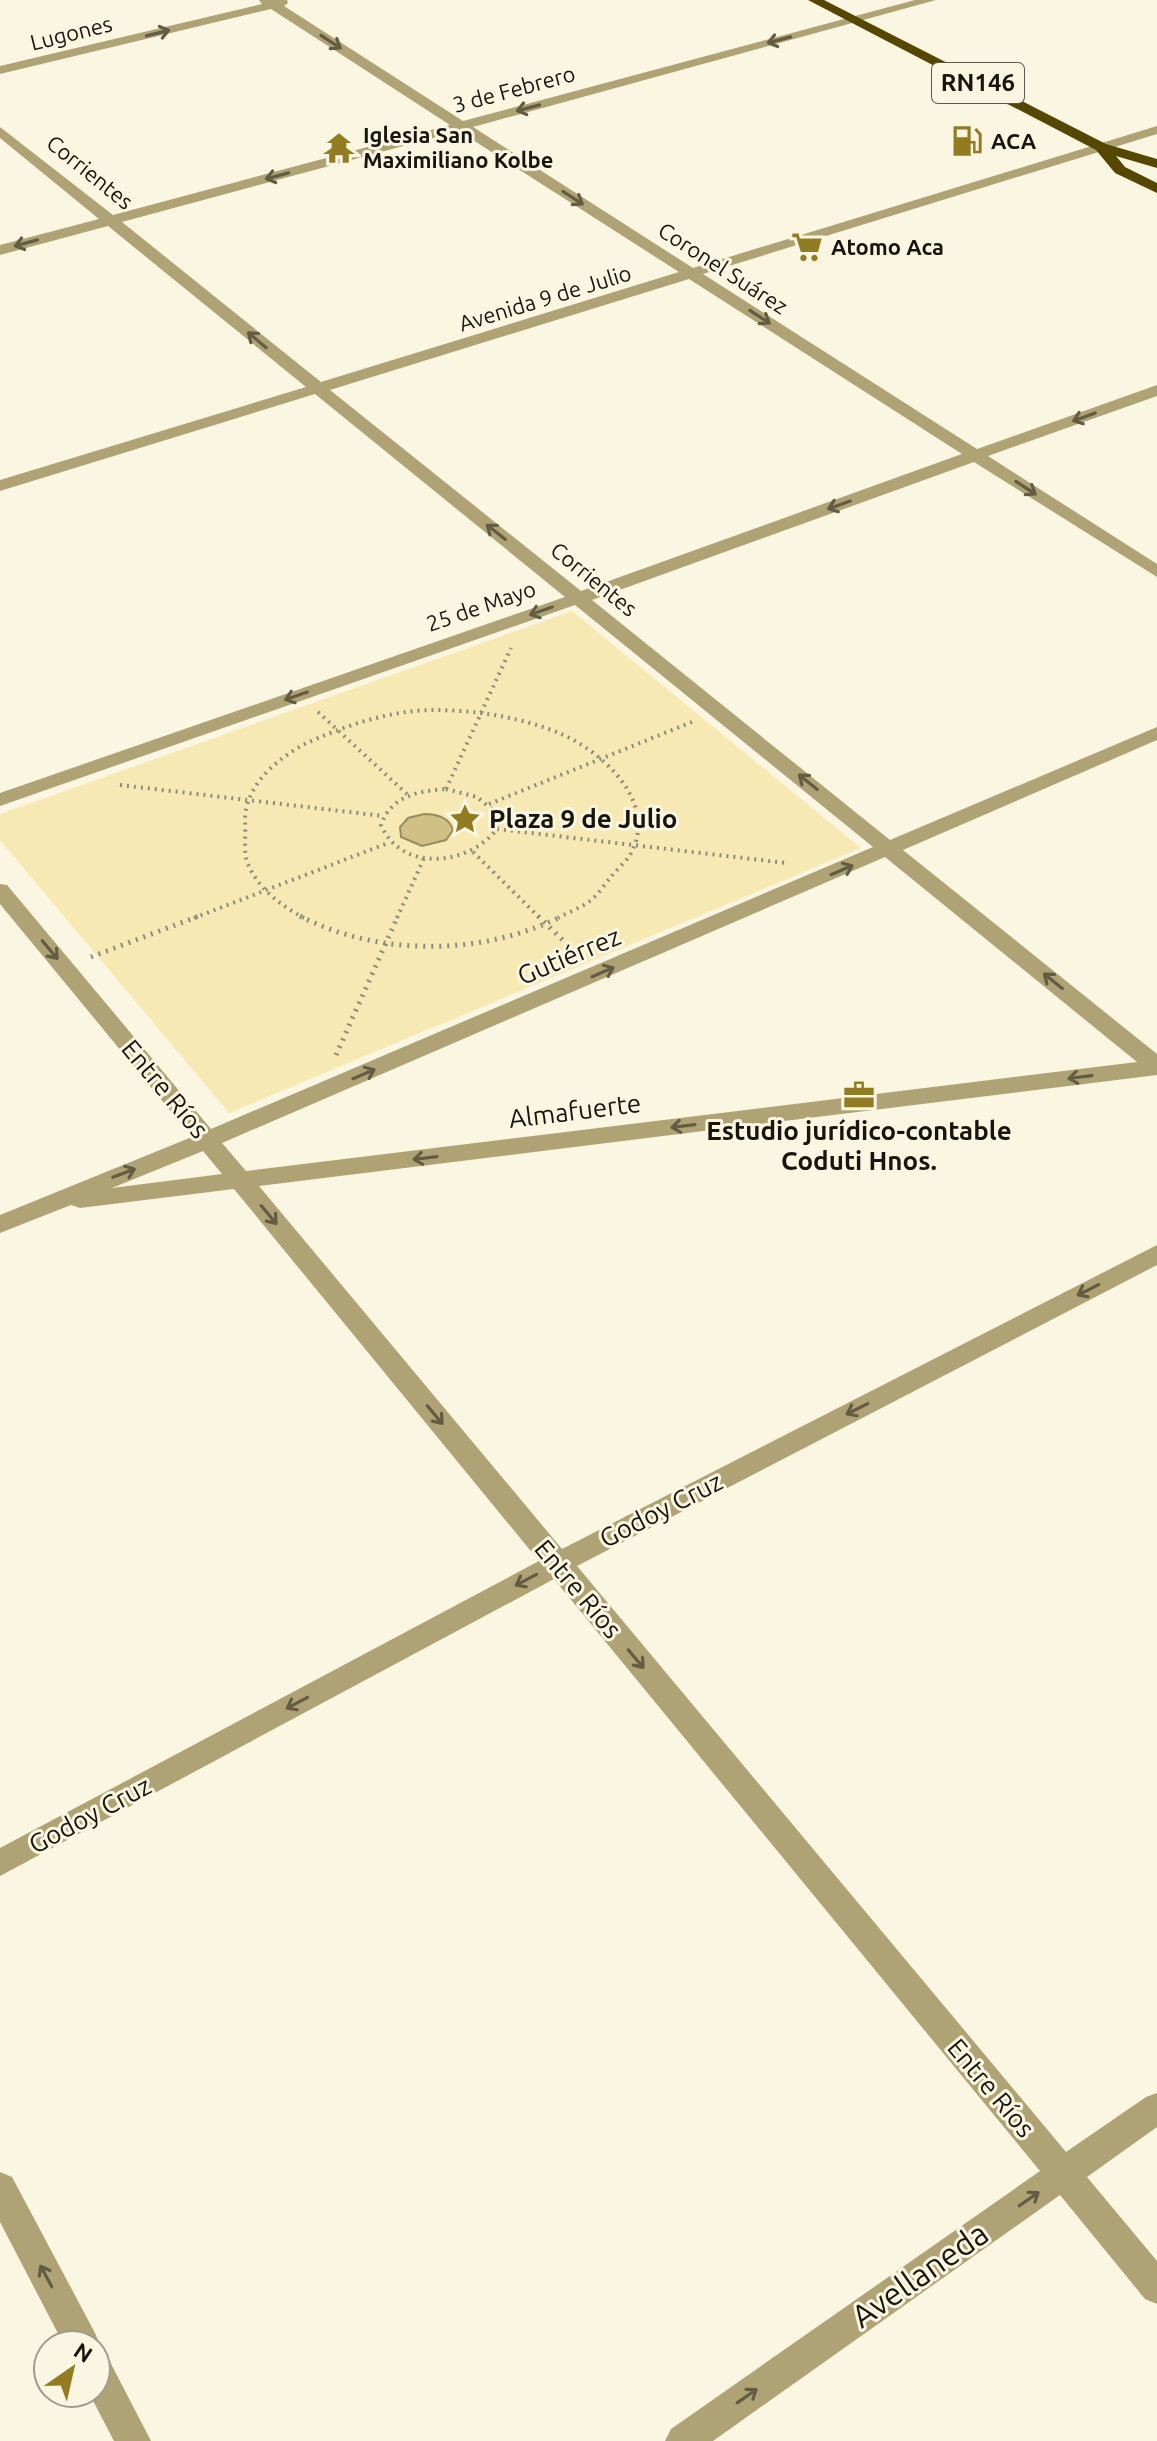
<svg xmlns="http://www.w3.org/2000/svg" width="1157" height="2441" font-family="Ubuntu,sans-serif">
	<rect width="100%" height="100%" fill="#fbf6e2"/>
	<polygon fill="#f7e9b3" points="572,611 861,848 229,1113 0,840 0,814"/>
	<path fill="#d0c085" stroke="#988d61" stroke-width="2" d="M424 814C436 814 449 817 453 830L446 840 422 846 401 837 400 827 408 818Z"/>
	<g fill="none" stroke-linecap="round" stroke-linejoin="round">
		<g stroke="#8e8b7d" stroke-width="4" stroke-dasharray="2 5" stroke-linecap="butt">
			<polyline points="318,712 408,795"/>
			<polyline points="120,785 383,816"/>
			<path d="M446 789 477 797 495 812 497 829C468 866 402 873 381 825 391 796 418 791 446 789Z"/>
			<polyline points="446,789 511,648"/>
			<polyline points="489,804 692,722"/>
			<polyline points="497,829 786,863"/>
			<polyline points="473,852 540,918"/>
			<polyline points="194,918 388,843"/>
			<path d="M304 918C282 906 258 889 248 864 243 854 246 834 245 822 244 787 276 759 305 744 343 726 391 710 434 710 475 710 520 717 559 733 602 751 660 803 630 855 625 863 616 870 610 878 604 885 598 895 590 901 581 908 568 912 558 918"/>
			<polyline points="397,918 424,858"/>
		</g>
		<g stroke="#8e8b7d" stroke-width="5" stroke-dasharray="2 6" stroke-linecap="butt">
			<path d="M300 916C379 957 483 956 562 916"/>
			<polyline points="538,916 578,955"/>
			<polyline points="91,957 199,916"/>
			<polyline points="336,1055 398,916"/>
		</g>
		<g fill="#afa376" fill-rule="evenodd">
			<path d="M259 0H287L288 3 284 6 463 121 915 0H936L473 127 693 268 1157 126V134L703 274 977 449 1157 385V396L988 456 1157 564V577L974 462 592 600 890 840 1157 727V740L903 850 1157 1054V1075L259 1186 562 1549 1157 1245V1265L577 1566 1066 2152 1146 2097 1157 2093V2127L1087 2177 1157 2261V2304L1145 2299 1060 2195 713 2441H665L671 2429 1040 2171 554 1579 0 1876V1848L539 1561 234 1189 80 1208 71 1205 0 1233V1215L192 1137 0 904V884L7 885 211 1129 873 847 575 605 0 806V793L565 597 315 394 0 491V480L306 387 108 226 0 255V245L99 219 0 138V127L113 215 450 125 271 9 0 74V66L262 4ZM459 131 679 272 321 382 122 222ZM689 279 962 454 581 591 330 390ZM885 857 1137 1062 246 1171 222 1143ZM203 1151 222 1174 112 1188Z"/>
			<polygon points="0,2172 12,2177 95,2333 100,2345 97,2353 108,2358 151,2441 114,2441 89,2393 96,2393 96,2345 64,2345 0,2222"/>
		</g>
		<polygon fill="#564700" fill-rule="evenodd" points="808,0 824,0 1106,144 1157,159 1157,168 1116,156 1125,167 1157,183 1157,193 1115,173 1096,150"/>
	</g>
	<defs><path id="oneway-shaft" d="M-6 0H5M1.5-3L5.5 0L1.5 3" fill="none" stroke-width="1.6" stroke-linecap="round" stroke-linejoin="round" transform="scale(2)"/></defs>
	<g stroke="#635c42">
		<use href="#oneway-shaft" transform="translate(158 33) rotate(-14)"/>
		<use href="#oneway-shaft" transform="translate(779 40) rotate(165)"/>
		<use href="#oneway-shaft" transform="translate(331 42) rotate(33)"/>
		<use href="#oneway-shaft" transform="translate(528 108) rotate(165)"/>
		<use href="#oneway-shaft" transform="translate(277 176) rotate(165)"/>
		<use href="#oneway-shaft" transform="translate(573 198) rotate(33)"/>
		<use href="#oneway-shaft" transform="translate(26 243) rotate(165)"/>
		<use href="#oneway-shaft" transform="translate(760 317) rotate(33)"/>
		<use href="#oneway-shaft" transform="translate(257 340) rotate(-140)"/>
		<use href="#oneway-shaft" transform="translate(1084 417) rotate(160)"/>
		<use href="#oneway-shaft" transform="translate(1026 488) rotate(33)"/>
		<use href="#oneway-shaft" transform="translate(839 505) rotate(160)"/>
		<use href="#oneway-shaft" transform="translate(496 532) rotate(-142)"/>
		<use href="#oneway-shaft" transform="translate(541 611) rotate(161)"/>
		<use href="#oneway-shaft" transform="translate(296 696) rotate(161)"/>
		<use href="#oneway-shaft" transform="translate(808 782) rotate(-141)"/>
		<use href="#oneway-shaft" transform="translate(842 870) rotate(-23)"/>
		<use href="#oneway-shaft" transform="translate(50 950) rotate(50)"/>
		<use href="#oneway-shaft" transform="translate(603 972) rotate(-23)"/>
		<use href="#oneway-shaft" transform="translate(1053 981) rotate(-141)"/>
		<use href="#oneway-shaft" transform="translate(364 1074) rotate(-23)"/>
		<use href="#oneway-shaft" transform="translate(1080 1077) rotate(173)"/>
		<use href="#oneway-shaft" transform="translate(683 1126) rotate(173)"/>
		<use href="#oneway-shaft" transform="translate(425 1158) rotate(173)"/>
		<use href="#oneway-shaft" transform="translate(124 1173) rotate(-21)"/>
		<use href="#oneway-shaft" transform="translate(269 1215) rotate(50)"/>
		<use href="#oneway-shaft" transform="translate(1088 1290) rotate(153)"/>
		<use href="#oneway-shaft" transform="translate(857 1409) rotate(153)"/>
		<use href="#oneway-shaft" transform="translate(435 1415) rotate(50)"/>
		<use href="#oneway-shaft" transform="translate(526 1580) rotate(152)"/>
		<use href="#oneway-shaft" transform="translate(636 1659) rotate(50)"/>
		<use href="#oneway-shaft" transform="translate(297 1703) rotate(152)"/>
		<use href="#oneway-shaft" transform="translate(1029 2199) rotate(-35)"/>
		<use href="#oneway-shaft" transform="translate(46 2276) rotate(-118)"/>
		<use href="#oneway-shaft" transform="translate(747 2396) rotate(-35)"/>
	</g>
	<defs>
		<symbol id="fuel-bare" viewBox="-9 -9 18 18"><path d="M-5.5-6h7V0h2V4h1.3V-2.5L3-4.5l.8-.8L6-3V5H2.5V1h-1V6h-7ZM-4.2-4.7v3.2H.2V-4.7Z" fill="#917c22" stroke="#fbf6e2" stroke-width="2.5" paint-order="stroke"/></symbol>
		<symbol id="temple-bare" viewBox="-9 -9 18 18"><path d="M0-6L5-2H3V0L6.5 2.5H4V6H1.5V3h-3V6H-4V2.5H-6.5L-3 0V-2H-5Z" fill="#917c22" stroke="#fbf6e2" stroke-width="2.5" paint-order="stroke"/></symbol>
		<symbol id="supermarket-bare" viewBox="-9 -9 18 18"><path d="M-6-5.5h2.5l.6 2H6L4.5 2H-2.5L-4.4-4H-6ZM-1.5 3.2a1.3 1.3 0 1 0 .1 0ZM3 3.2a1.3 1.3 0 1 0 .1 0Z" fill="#917c22" stroke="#fbf6e2" stroke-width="2.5" paint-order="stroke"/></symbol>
		<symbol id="sight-bare" viewBox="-9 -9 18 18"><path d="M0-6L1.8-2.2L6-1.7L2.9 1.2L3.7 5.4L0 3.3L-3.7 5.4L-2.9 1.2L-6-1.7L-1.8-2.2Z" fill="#917c22" stroke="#fbf6e2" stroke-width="2.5" paint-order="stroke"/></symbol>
		<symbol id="office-bare" viewBox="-9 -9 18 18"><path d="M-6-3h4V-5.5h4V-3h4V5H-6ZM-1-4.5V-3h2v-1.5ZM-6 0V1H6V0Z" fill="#917c22" stroke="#fbf6e2" stroke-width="2.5" paint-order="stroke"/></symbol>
	</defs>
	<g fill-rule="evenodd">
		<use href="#fuel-bare" x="945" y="119" width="44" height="44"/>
		<use href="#temple-bare" x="317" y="126" width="44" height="44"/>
		<use href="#supermarket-bare" x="785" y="225" width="44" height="44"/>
		<use href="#sight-bare" x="443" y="797" width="44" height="44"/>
		<use href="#office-bare" x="837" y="1073" width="44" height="44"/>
	</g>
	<g text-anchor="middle" stroke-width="6" stroke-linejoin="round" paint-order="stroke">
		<g font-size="22" fill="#17150e" stroke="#fbf6e2">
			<text transform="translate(71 33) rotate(-14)" y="8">Lugones</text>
			<text transform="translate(514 89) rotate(-15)" y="8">3 de Febrero</text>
			<text transform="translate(90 172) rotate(39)" y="8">Corrientes</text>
			<text transform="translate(723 268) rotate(33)" y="8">Coronel Suárez</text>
			<text transform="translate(545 298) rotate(-17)" y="8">Avenida 9 de Julio</text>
			<text transform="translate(594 579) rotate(39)" y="8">Corrientes</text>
			<text transform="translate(481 606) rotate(-19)" y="8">25 de Mayo</text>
		</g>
		<g font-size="22" font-weight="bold" fill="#17150e" stroke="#fbf6e2" text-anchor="start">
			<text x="363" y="143">Iglesia San<tspan x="363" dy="25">Maximiliano Kolbe</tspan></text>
			<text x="991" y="149">ACA</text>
			<text x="831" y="255">Atomo Aca</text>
		</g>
		<rect fill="#fbf6e2" stroke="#5b584e" stroke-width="2" x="932" y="63" width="92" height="40" rx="6"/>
		<g font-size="24" font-weight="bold" fill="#17150e">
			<text x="978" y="91">RN146</text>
		</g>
		<g font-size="26" font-weight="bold" fill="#17150e" stroke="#fbf6e2" text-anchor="start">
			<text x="489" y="828">Plaza 9 de Julio</text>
			<text x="859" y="1140" text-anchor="middle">Estudio jurídico-contable<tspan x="859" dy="30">Coduti Hnos.</tspan></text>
		</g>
		<g font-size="26" fill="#17150e" stroke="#fbf6e2">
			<text transform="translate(569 956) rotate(-23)" y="9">Gutiérrez</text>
			<text transform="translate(165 1089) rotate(50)" y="9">Entre Ríos</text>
			<text transform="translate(575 1111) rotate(-7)" y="9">Almafuerte</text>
			<text transform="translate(661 1510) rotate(-27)" y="9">Godoy Cruz</text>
			<text transform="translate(578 1589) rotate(50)" y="9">Entre Ríos</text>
			<text transform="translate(90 1815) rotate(-28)" y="9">Godoy Cruz</text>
			<text transform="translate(991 2088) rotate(50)" y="9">Entre Ríos</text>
		</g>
		<g font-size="32" fill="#17150e" stroke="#fbf6e2">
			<text transform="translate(920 2275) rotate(-35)" y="11">Avellaneda</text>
		</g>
	</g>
	<g transform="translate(72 2369) rotate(34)"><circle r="38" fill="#fbf6e2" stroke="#a09c8d" stroke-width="2"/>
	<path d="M0-6L14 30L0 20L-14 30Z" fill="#917c22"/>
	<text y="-12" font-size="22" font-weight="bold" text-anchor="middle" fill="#17150e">N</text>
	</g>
</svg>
